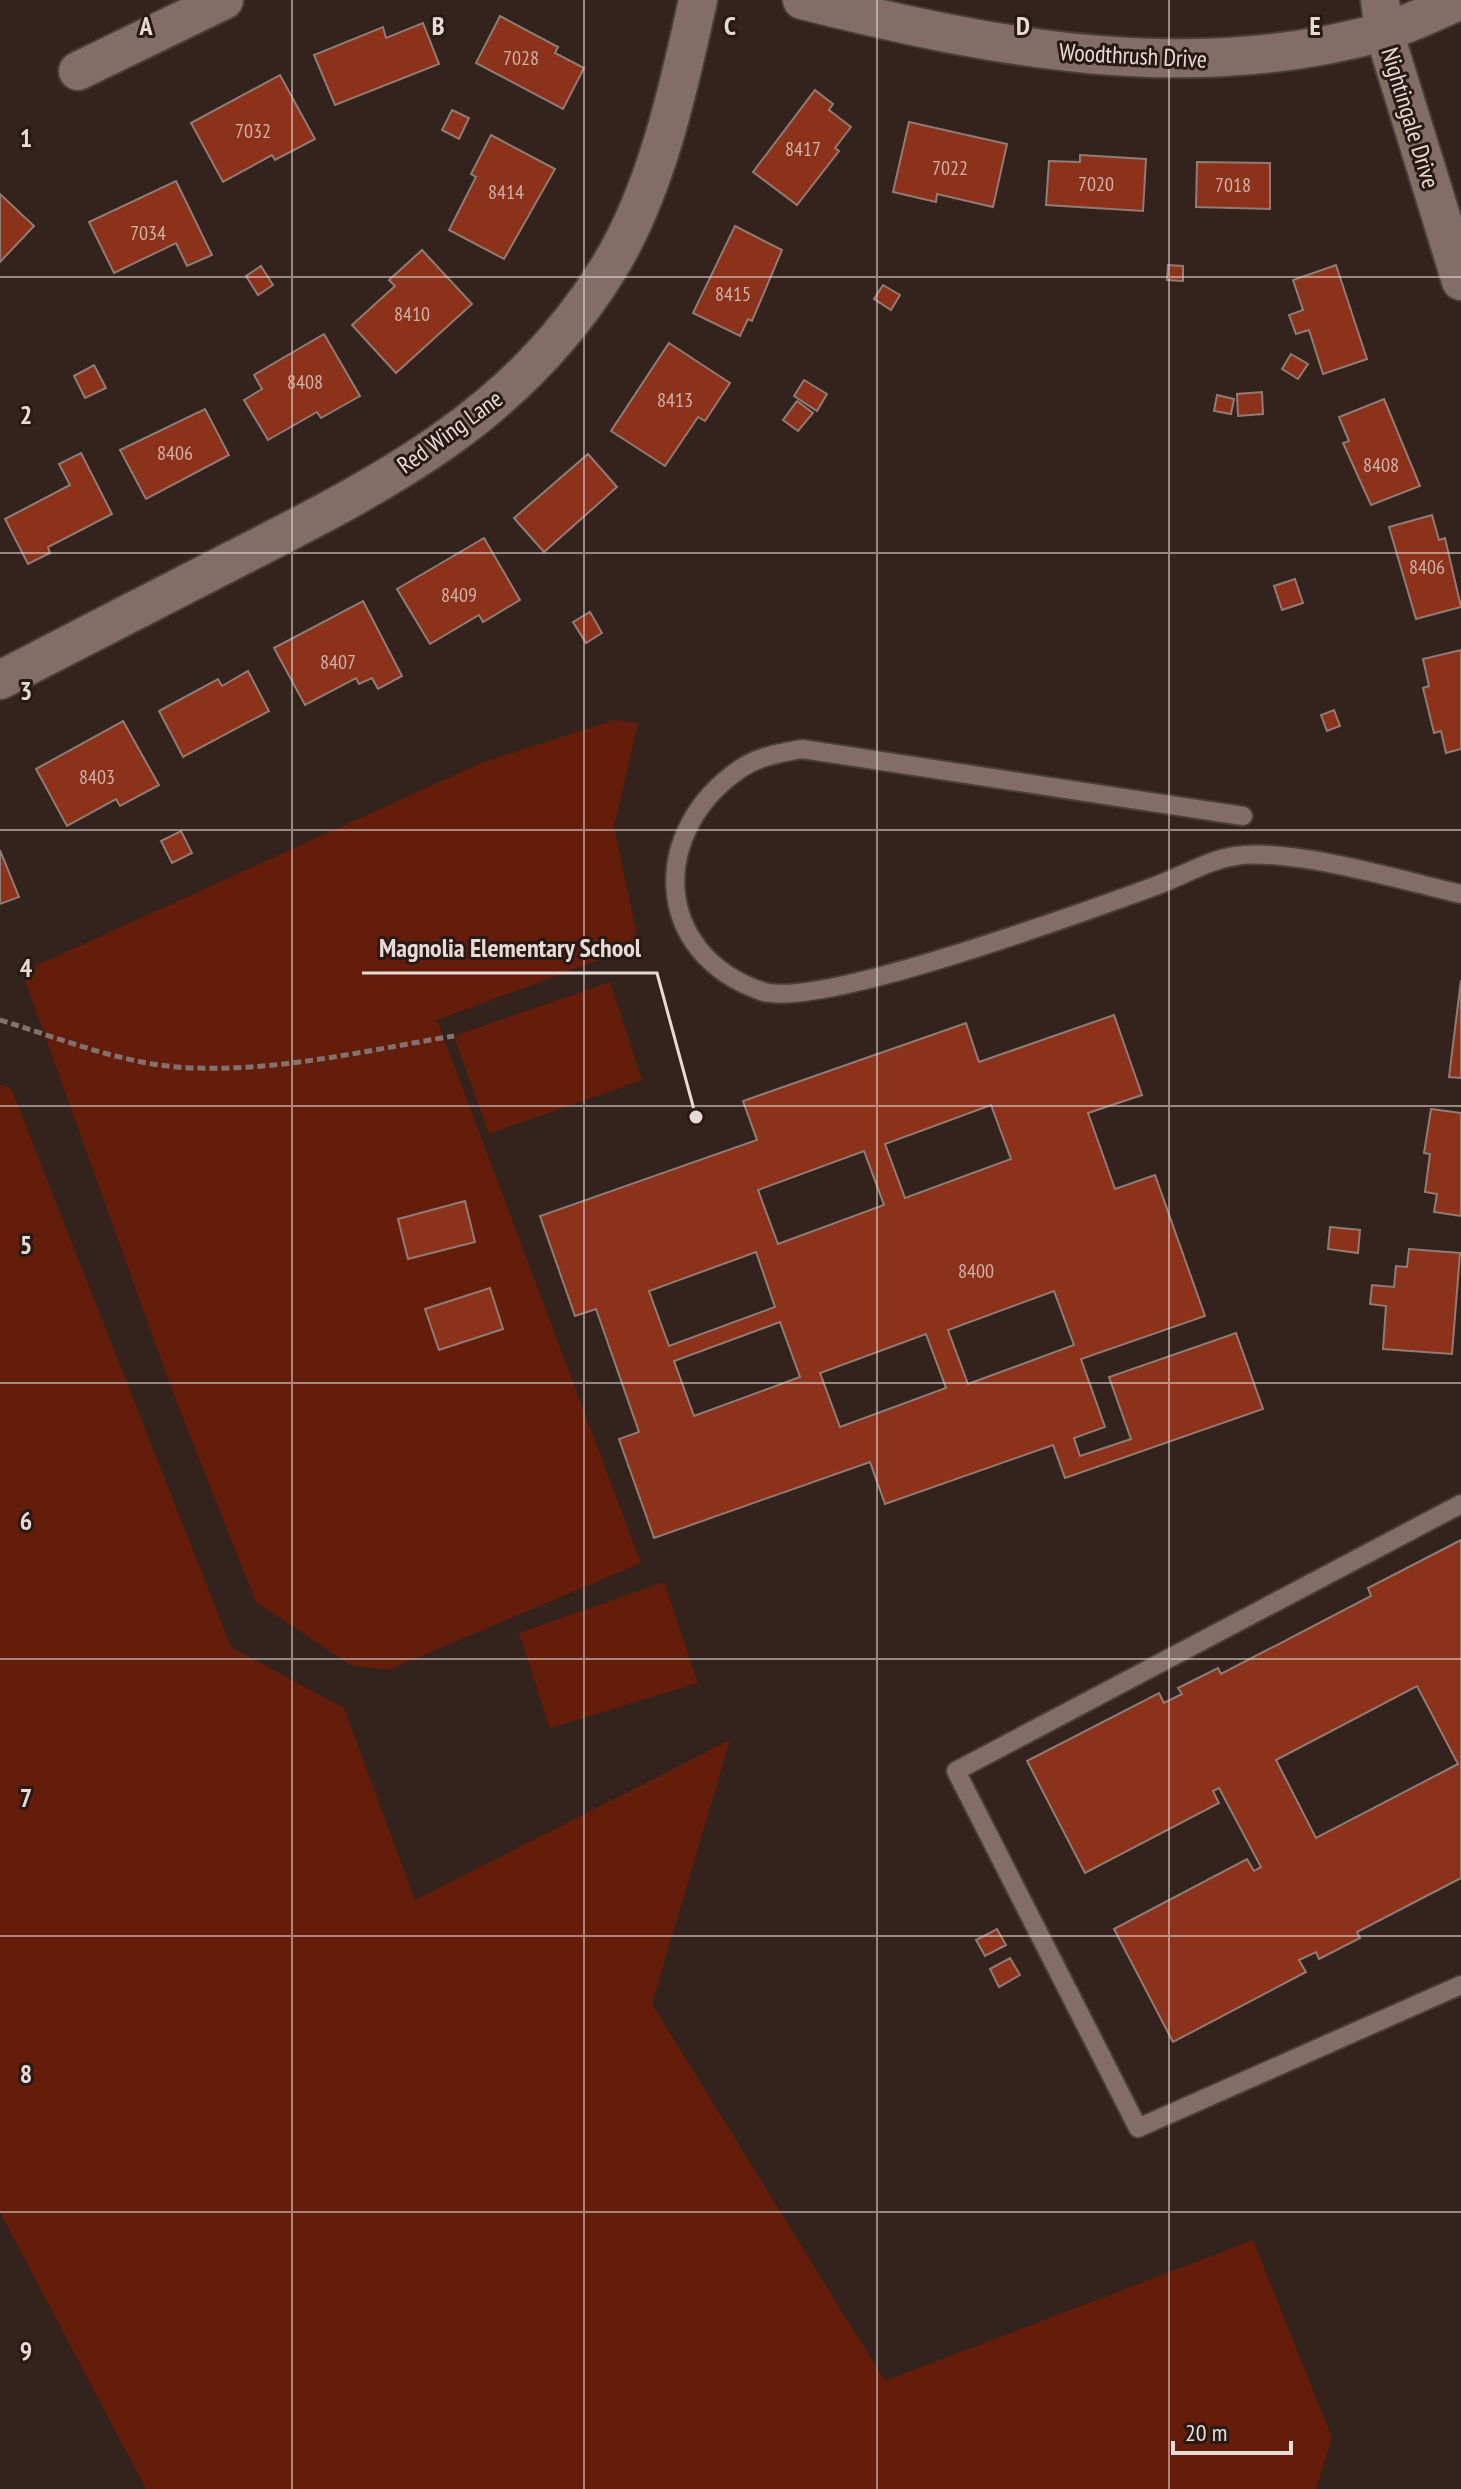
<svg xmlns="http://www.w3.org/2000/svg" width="1461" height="2489" font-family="'PT Sans Narrow',sans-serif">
	<rect width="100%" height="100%" fill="#34221d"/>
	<g fill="#631d0a">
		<polygon points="614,720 638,723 614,827 639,945 437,1020 641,1563 388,1670 350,1665 256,1602 175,1398 22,972 481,763"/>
		<polygon points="610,982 642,1080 489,1134 454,1036"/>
		<polygon points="0,1085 11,1088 231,1647 344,1708 415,1900 730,1740 652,2004 885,2381 1253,2240 1332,2438 1316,2489 146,2489 0,2212"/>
		<polygon points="664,1582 698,1683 550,1728 519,1633"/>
	</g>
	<g fill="#8c321a" stroke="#907b75" stroke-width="2" fill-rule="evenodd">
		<polygon points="500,16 558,47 555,53 584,68 563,109 476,63"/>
		<polygon points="423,23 439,64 335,105 314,55 383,27 386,38"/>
		<polygon points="280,75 315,139 275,160 272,155 223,182 191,123"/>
		<polygon points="815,90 833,104 829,110 851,127 835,148 839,151 797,205 753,172"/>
		<polygon points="452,110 469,118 459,139 442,130"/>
		<polygon points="909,122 1007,144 993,207 937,194 936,202 893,192"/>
		<polygon points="491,135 555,169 504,259 449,230 476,177 471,174"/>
		<polygon points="1080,155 1146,159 1143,211 1046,205 1049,161 1080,162"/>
		<polygon points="1197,162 1270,163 1270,209 1196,207"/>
		<polygon points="176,181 212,255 187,266 176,243 114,273 89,222"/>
		<polygon points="0,194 34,226 0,262"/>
		<polygon points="735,226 782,250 752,321 748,319 740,336 693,313"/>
		<polygon points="422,250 472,304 396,373 352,325 395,286 389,280"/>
		<polygon points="1168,265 1183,266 1183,281 1167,280"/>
		<polygon points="1336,265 1367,359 1323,374 1309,330 1296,334 1289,315 1303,310 1293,280"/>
		<polygon points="261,266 273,285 258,295 246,276"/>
		<polygon points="883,285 900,295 891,310 874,299"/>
		<polygon points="324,334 360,396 321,418 317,412 268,440 244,400 262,389 254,375"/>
		<polygon points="669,343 730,383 705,421 698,417 665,466 611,431"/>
		<polygon points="1291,354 1308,364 1298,379 1282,369"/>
		<polygon points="94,365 106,388 85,398 74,376"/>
		<polygon points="804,380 827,394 817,411 794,396"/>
		<polygon points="1262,392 1263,414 1238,416 1237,394"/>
		<polygon points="1217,395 1234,399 1231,414 1214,411"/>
		<polygon points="1384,399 1420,486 1371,505 1343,443 1349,441 1339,417"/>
		<polygon points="797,401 813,413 798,431 783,420"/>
		<polygon points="205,409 229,455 146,499 120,450"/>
		<polygon points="81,453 112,514 48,547 50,553 28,564 5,519 70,485 59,464"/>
		<polygon points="588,454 617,487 544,552 514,518"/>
		<polygon points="1432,515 1439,540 1445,538 1461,607 1416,619 1389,527"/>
		<polygon points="484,538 520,600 483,622 479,615 430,644 397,589"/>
		<polygon points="1295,579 1303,603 1282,610 1274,586"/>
		<polygon points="363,601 402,676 378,689 372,678 359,684 356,678 305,705 274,648"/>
		<polygon points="590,612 602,633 586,643 573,622"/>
		<polygon points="1461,650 1461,749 1446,753 1441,731 1434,733 1423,688 1429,686 1423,659"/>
		<polygon points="248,671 269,711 183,757 159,711 218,679 222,686"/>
		<polygon points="1334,710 1340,726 1327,731 1321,715"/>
		<polygon points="123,721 159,785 120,806 116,799 67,826 36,769"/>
		<polygon points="181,831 192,853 172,863 161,841"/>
		<polygon points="0,850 19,897 0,904"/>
		<polygon points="1461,980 1461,1078 1449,1077"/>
		<path d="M1114 1015 1142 1095 1088 1113 1115 1189 1155 1175 1205 1316 1081 1359 1105 1427 1074 1438 1080 1456 1131 1439 1109 1377 1236 1333 1263 1409 1065 1478 1053 1445 885 1504 870 1462 654 1538 619 1439 639 1432 596 1309 575 1316 540 1216 757 1140 743 1101 966 1023 979 1062ZM991 1105 1011 1159 905 1198 885 1144ZM864 1151 884 1205 778 1244 758 1190ZM756 1252 775 1307 669 1346 649 1291ZM1054 1291 1074 1345 968 1384 948 1330ZM780 1322 800 1377 694 1416 674 1361ZM926 1334 946 1388 840 1427 820 1373Z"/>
		<polygon points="1431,1109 1461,1113 1461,1216 1434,1212 1437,1194 1425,1192 1430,1154 1424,1153"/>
		<polygon points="465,1201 475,1242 408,1259 398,1219"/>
		<polygon points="1330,1227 1360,1230 1358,1253 1328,1249"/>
		<polygon points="1409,1249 1460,1253 1452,1354 1383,1349 1386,1306 1370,1304 1372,1285 1394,1287 1396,1266 1407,1267"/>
		<polygon points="490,1288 503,1329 439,1350 425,1309"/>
		<path d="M1461 1540V1878L1357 1932 1360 1938 1319 1959 1316 1952 1299 1960 1306 1972 1173 2042 1114 1929 1247 1859 1254 1871 1261 1867 1219 1788 1213 1791 1219 1803 1085 1873 1027 1761 1159 1693 1164 1703 1182 1694 1178 1688 1218 1668 1221 1674 1371 1596 1368 1588ZM1417 1686 1458 1764 1316 1838 1276 1760Z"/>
		<polygon points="997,1929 1006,1945 985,1956 976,1940"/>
		<polygon points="1010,1958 1020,1975 999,1987 990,1969"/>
	</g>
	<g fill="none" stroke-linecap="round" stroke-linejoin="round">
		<defs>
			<g id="service">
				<path d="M1243 816 802 749C780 753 759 756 740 769 649 831 652 953 761 991 815 1011 1083 912 1150 888 1177 879 1207 860 1235 856 1290 847 1404 881 1461 894"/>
				<polyline points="1461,1504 956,1771 1138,2128 1461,1985"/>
			</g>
			<g id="minor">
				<path d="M802 0C993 48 1188 86 1382 32 1409 25 1435 11 1461 0"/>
				<polyline points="1380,0 1384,32 1461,281"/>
				<polyline points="78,71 224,0"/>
				<path d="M0 680C79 639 158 599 237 558 386 482 517 416 608 269 656 192 679 87 698 0"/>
			</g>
		</defs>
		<use href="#service" stroke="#4c3d39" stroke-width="22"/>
		<use href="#minor" stroke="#4c3d39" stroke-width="42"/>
		<path stroke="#82726e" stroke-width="5" stroke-dasharray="8 4" stroke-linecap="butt" d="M0 1020C62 1039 130 1067 195 1068 282 1071 368 1050 454 1036"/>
		<use href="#service" stroke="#826d67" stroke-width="18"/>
		<use href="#minor" stroke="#826d67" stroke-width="38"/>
	</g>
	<path fill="none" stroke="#e7dbd8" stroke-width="2" stroke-opacity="0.55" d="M292 0V2489M584 0V2489M877 0V2489M1169 0V2489M0 277H1461M0 553H1461M0 830H1461M0 1106H1461M0 1383H1461M0 1659H1461M0 1936H1461M0 2212H1461"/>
	<g text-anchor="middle" stroke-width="6" stroke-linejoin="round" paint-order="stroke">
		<g font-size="20" fill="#d0b1a8">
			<text x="521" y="65">7028</text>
			<text x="253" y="138">7032</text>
			<text x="803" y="156">8417</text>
			<text x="950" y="175">7022</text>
			<text x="1096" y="191">7020</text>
			<text x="1233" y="192">7018</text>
			<text x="506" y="199">8414</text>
			<text x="148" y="240">7034</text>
			<text x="733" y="301">8415</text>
			<text x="412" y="321">8410</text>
			<text x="305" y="389">8408</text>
			<text x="675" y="407">8413</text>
			<text x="175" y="460">8406</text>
			<text x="1381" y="472">8408</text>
			<text x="1427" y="574">8406</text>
			<text x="459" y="602">8409</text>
			<text x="338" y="669">8407</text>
			<text x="97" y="784">8403</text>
			<text x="976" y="1278">8400</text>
		</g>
		<g font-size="24" fill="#e7dbd8" stroke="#291914">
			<text transform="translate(1133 56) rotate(3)" y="8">Woodthrush Drive</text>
			<text transform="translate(1410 118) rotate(73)" y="8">Nightingale Drive</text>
			<text transform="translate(450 432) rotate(-36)" y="8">Red Wing Lane</text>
		</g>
	</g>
	<g font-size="26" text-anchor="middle" font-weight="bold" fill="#e7dbd8" stroke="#291914" stroke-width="6" stroke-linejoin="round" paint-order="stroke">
		<text x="146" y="35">A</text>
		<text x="438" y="35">B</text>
		<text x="730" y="35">C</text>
		<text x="1023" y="35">D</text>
		<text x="1315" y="35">E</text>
		<text x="26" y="147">1</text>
		<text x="26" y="424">2</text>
		<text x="26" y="700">3</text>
		<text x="26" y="977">4</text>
		<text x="26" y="1254">5</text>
		<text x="26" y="1530">6</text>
		<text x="26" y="1807">7</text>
		<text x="26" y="2083">8</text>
		<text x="26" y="2360">9</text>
	</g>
	<path fill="none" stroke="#e7dbd8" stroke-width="3" d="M696 1117L657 973H362"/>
	<circle fill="#e7dbd8" stroke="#291914" stroke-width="3" cx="696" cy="1117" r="8"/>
	<g font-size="26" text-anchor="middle" font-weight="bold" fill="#e7dbd8" stroke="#291914" stroke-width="6" stroke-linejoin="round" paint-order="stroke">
		<text x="510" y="957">Magnolia Elementary School</text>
	</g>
	<path d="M1173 2441v12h118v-12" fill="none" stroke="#e7dbd8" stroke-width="4"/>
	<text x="1185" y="2441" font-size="24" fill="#e7dbd8" stroke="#291914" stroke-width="6" paint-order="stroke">20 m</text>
</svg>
